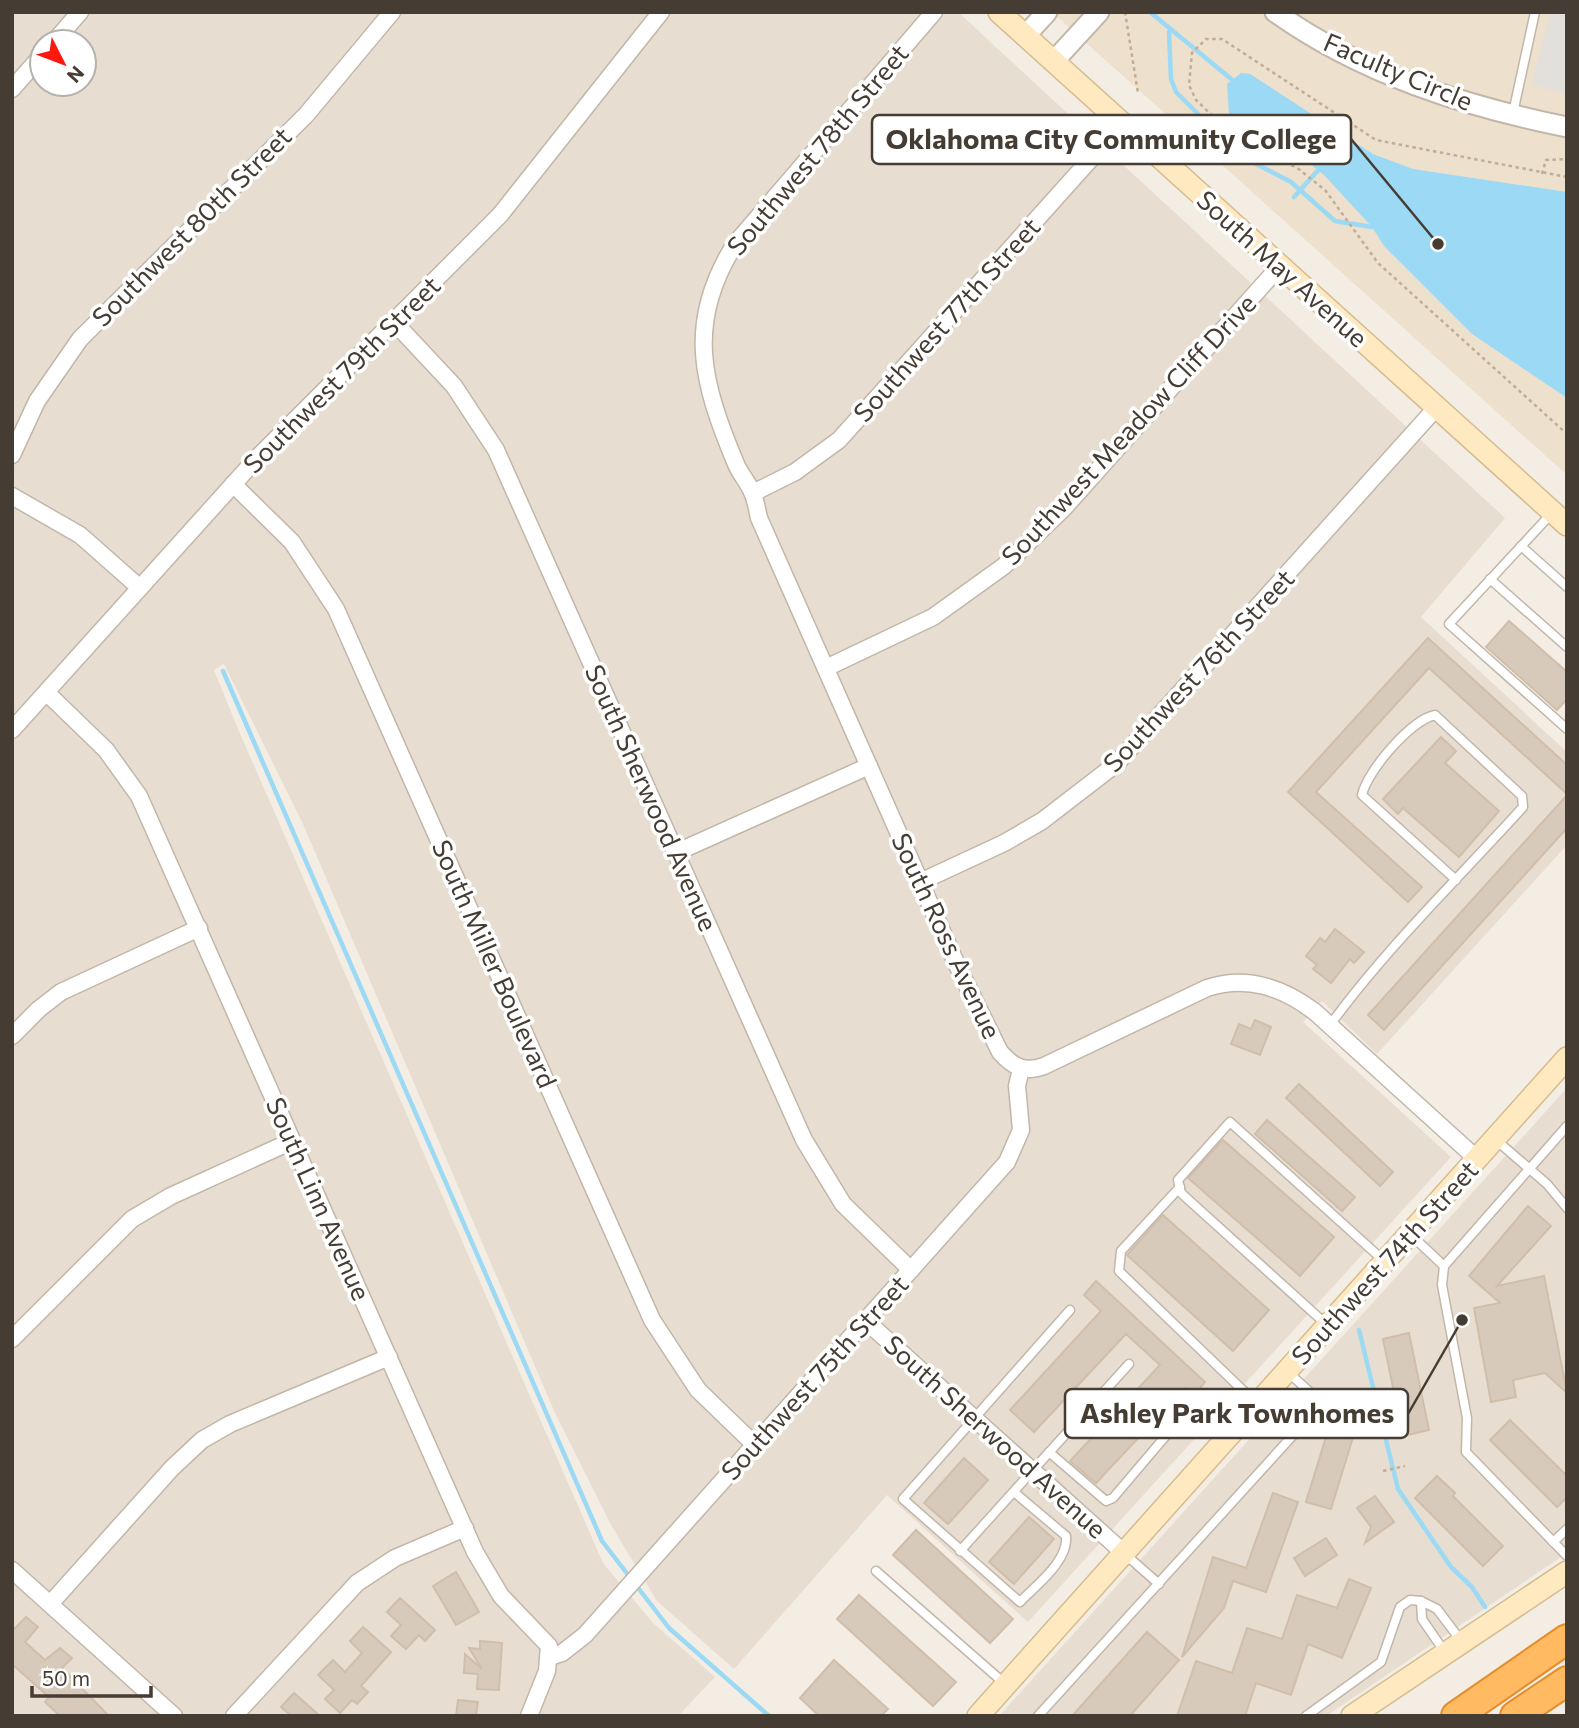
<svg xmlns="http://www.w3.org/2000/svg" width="1579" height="1728" font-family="Commissioner,sans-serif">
	<rect width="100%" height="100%" fill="#f3ede4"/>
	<g fill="#e7ded1" fill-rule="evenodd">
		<path d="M12 12H958L1505 518 1421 617 1567 752V845L1377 1054 1322 1001 1303 1022 1451 1157 1028 1622 887 1495 734 1669 657 1601 611 1525 555 1413 303 824 224 664 214 670 238 729 603 1563 653 1623 715 1677 678 1716H12ZM42 42H84V84H42Z"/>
		<polygon points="1567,1088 1567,1553 1326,1716 999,1716"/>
	</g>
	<polygon fill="#ede0cc" points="1052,12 1567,12 1567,475"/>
	<polygon fill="#e3e0dc" points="1550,12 1567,12 1567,94 1532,85"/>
	<polygon fill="#9cd9f4" points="1241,73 1250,74 1373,154 1413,169 1567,192 1567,398 1472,334 1384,246 1372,227 1324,175 1298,154 1248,133 1229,114 1227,84"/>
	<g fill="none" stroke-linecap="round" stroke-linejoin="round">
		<g stroke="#9cd9f4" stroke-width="4.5">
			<polyline points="1150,12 1236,83"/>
			<polyline points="1169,32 1171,79 1176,92 1239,155 1291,182 1335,221 1372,227"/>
			<polyline points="1294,197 1321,167"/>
			<polyline points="223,671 602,1541 669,1628 769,1716"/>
			<polyline points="1359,1330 1398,1489 1451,1567 1472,1587 1485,1607"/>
		</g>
	</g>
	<g fill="#d8cabb" stroke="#d0beab" stroke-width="2">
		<polygon points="1509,621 1567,672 1567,699 1557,710 1486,647"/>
		<polygon points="1428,638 1567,765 1567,794 1429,668 1316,792 1422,887 1408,902 1288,792"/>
		<polygon points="1441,737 1456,751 1445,763 1499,811 1459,857 1403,808 1398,814 1383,799"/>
		<polygon points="1567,795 1567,828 1384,1030 1368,1015"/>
		<polygon points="1335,929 1364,952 1354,963 1350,959 1331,983 1313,969 1317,965 1306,956 1320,938 1325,942"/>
		<polygon points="1255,1020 1271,1027 1260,1055 1231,1044 1239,1024 1251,1029"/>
		<polygon points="1299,1084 1393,1172 1380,1186 1286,1098"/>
		<polygon points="1267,1120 1355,1197 1342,1211 1255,1134"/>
		<polygon points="1223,1140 1334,1237 1300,1276 1188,1178"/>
		<polygon points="1528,1206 1551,1226 1497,1286 1544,1276 1567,1393 1545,1373 1513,1380 1516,1397 1491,1402 1474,1308 1500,1303 1469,1276"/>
		<polygon points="1163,1215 1269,1310 1233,1351 1127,1255"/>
		<polygon points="1096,1281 1205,1382 1193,1396 1185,1388 1096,1483 1070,1461 1160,1365 1126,1334 1034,1432 1010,1410 1101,1311 1084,1295"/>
		<polygon points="1409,1333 1429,1430 1403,1436 1383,1339"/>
		<polygon points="1510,1420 1567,1476 1567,1497 1557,1507 1490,1440"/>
		<polygon points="1329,1427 1354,1434 1331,1509 1306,1502"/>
		<polygon points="964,1458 988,1480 948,1524 924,1503"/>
		<polygon points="1437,1476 1455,1493 1453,1496 1503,1546 1483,1566 1415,1498"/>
		<polygon points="1273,1493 1298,1502 1266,1592 1233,1581 1224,1608 1182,1657 1213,1557 1246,1568"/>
		<polygon points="1375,1496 1394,1522 1365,1543 1371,1527 1357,1508"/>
		<polygon points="1029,1517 1054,1539 1014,1584 989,1562"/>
		<polygon points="916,1530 1013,1619 990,1643 893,1555"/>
		<polygon points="1326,1538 1337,1555 1305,1576 1294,1558"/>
		<polygon points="456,1572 479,1612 456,1625 433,1586"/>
		<polygon points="1349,1579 1371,1588 1342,1658 1308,1644 1291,1695 1256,1683 1245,1716 1177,1716 1196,1661 1232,1673 1247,1628 1282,1639 1297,1595 1337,1608"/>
		<polygon points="859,1595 956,1682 933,1706 837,1619"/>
		<polygon points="400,1598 435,1630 425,1641 419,1635 406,1649 391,1636 401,1625 387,1612"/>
		<polygon points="26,1617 38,1627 25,1642 45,1660 60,1648 72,1658 62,1668 109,1716 60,1716 45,1702 49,1697 12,1664 12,1631"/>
		<polygon points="363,1627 391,1652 361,1686 368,1692 357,1704 352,1700 340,1713 325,1699 334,1690 318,1675 333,1660 345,1672 362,1653 350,1641"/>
		<polygon points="1147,1632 1179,1660 1130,1716 1072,1716"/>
		<polygon points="480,1641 502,1643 499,1690 477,1689 478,1674 464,1673 465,1654 482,1669 469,1648 480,1649"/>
		<polygon points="834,1660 888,1709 881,1716 819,1716 800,1698"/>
		<polygon points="294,1693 320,1716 291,1716 281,1707"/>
		<polygon points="458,1700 478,1702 476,1716 456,1716"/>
	</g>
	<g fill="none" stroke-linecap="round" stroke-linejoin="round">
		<defs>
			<g id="service">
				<polyline points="1513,113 1535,12"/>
				<polyline points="1552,513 1449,624 1567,729"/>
				<polyline points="1521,546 1567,587"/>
				<polyline points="1490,579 1567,647"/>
				<path d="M1330 1025C1387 947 1458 879 1523 807L1522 796 1435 715C1411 720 1367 771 1362 795L1456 880"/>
				<polyline points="1496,1140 1547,1184 1567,1208"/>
				<polyline points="1180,1187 1121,1251 1119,1271 1255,1402"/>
				<polyline points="1410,1234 1444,1266 1442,1285 1467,1418 1466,1452 1567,1556"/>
				<polyline points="1444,1266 1567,1126"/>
				<polyline points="1327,1325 1181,1193 1178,1180 1230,1122 1383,1260"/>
				<polyline points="1049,1452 1106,1501 1113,1498 1186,1412"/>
				<path d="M1014 1492 1066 1536C1069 1561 1035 1586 1020 1602L903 1499 1070 1310"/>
				<polyline points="1553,1542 1567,1529"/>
				<polyline points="960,1551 1129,1364"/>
				<polyline points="1126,1555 1159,1584"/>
				<polyline points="876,1571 1004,1683"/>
				<polyline points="1444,1651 1422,1619 1421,1601 1437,1609 1462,1642"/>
				<polyline points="1038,1716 1315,1411 1314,1396 1289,1373"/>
				<polyline points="1306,1716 1381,1662 1400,1607 1410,1600 1421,1601"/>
			</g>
			<g id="minor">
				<path d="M934 12 735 244C685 323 702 383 736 464 740 474 748 482 752 492 756 500 757 510 759 518L957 965 1000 1052C1013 1067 1025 1073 1044 1066L1207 988C1247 975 1282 987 1315 1012L1477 1159"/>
				<polyline points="54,42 80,12"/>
				<polyline points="12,89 42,55"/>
				<polyline points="395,323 454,386 496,450 804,1140 843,1204 911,1270"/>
				<polyline points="12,455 37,401 80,339 306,115 392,12"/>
				<polyline points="233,484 292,542 336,609 652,1320 698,1390 755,1445"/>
				<polyline points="753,493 795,472 839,440 1122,124"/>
				<polyline points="12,496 80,535 140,588"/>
				<polyline points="826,668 933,617 1004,566 1064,508 1279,267"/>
				<polyline points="47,693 106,750 139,796 475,1552 501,1596 549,1646 547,1671 529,1716"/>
				<polyline points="12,730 256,459 500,215 661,12"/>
				<polyline points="675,853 869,766"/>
				<polyline points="920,882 1004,843 1042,821 1116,764 1436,408"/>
				<polyline points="12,1036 39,1009 61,992 199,928"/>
				<polyline points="866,1321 1124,1553"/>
				<polyline points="12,1339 132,1219 171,1196 292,1141"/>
				<polyline points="12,1570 174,1716"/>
				<polyline points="50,1604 172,1468 202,1440 230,1424 389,1357"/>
				<polyline points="550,1657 562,1653 585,1635 1007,1162 1021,1130 1017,1086 1021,1069"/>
				<polyline points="234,1716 357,1583 395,1558 465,1528"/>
			</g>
			<g id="tertiary">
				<path d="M1275 12C1362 74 1464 106 1567 127"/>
				<polyline points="1025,36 1047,12"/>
				<polyline points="1054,61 1099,12"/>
			</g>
			<g id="secondary">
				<polyline points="999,12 1567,525"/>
				<polyline points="978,1716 1567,1058"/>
				<polyline points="1352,1716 1567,1572"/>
			</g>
			<g id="motorway">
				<polyline points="1456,1716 1567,1639"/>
				<polyline points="1515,1716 1567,1681"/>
			</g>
		</defs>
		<use href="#service" stroke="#c2b6a9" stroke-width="11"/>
		<use href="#minor" stroke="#c2b6a9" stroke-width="19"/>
		<use href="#tertiary" stroke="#c2b6a9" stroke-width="23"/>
		<use href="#secondary" stroke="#d5bc91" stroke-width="24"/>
		<use href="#motorway" stroke="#e58d2b" stroke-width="32"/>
		<g stroke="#c1ad96" stroke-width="2.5" stroke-dasharray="3.5 3.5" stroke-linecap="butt">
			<polyline points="1125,12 1138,93"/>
			<polyline points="1542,174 1546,160 1567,159"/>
			<polyline points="1567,177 1376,140 1222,39 1206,39 1192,53 1189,85 1196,100 1247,149 1296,167 1325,190 1378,263 1567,434"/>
			<polyline points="1383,1471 1405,1466"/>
		</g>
		<use href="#service" stroke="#fff" stroke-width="8"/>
		<use href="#minor" stroke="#fff" stroke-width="16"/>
		<use href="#tertiary" stroke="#fff" stroke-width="19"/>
		<use href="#secondary" stroke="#ffe9c1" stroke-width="21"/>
		<use href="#motorway" stroke="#ffba62" stroke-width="28"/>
	</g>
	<g text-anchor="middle" stroke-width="7" stroke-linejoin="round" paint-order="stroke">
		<g font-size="26" fill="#453c33" stroke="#fff">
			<text transform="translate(1398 72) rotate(23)" y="9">Faculty Circle</text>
			<text transform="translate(818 150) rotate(-50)" y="9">Southwest 78th Street</text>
			<text transform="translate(192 227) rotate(-45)" y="9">Southwest 80th Street</text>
			<text transform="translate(1282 269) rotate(42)" y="9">South May Avenue</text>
			<text transform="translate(947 320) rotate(-48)" y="9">Southwest 77th Street</text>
			<text transform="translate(342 375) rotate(-45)" y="9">Southwest 79th Street</text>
			<text transform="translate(1129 430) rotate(-47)" y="9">Southwest Meadow Cliff Drive</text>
			<text transform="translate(1199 671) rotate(-47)" y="9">Southwest 76th Street</text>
			<text transform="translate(651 798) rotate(66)" y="9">South Sherwood Avenue</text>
			<text transform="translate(946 936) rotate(65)" y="9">South Ross Avenue</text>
			<text transform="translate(494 964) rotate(66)" y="9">South Miller Boulevard</text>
			<text transform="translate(318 1199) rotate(66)" y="9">South Linn Avenue</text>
			<text transform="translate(1385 1263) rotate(-48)" y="9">Southwest 74th Street</text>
			<text transform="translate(815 1378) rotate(-48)" y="9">Southwest 75th Street</text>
			<text transform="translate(995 1437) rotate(42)" y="9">South Sherwood Avenue</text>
		</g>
	</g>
	<path fill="none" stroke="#453c33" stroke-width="2.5" d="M1438 244L1351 139M1462 1320L1408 1414"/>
	<g fill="#453c33" stroke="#fff" stroke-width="2.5">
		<circle cx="1438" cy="244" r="7"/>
		<circle cx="1462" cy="1320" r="7"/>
	</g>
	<g fill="#fff" stroke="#453c33" stroke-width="2.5">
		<rect x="872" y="115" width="479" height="49" rx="7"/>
		<rect x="1065" y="1389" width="343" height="49" rx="7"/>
	</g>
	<g font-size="28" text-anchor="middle" font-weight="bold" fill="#453c33">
		<text x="1111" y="149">Oklahoma City Community College</text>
		<text x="1237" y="1423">Ashley Park Townhomes</text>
	</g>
	<rect width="1579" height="1728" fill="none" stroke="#453c33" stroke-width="28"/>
	<g transform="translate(63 63) rotate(132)"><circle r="33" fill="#ffffff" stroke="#b5b1ad" stroke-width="2"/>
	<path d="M0-5L12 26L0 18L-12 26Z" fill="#ff180e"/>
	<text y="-10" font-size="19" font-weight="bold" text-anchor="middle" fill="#453c33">N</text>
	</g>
	<path d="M32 1686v10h119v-10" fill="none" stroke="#453c33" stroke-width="3.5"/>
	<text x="42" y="1686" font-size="21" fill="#453c33" stroke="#ffffff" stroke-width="5" paint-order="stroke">50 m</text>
</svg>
